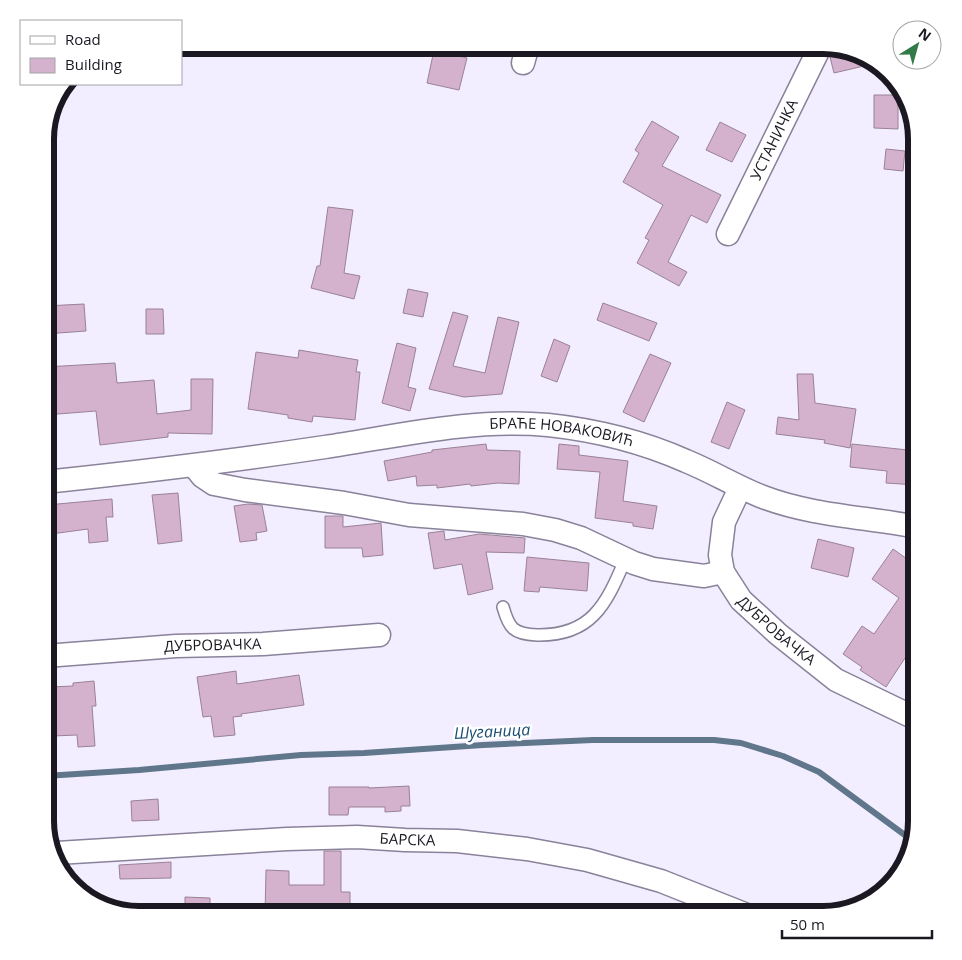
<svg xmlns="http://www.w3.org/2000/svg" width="962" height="960" font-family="'Open Sans',sans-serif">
	<rect width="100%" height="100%" fill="#f3eeff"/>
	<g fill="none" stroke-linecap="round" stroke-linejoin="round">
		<polyline stroke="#60768b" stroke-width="6" points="45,776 139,770 301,755 364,753 483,745 593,740 714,740 741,743 783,756 819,772 913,841"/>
	</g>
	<g fill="#d4b2cd" stroke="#998294">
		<polygon points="834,46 861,54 864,66 834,73 830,57"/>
		<polygon points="434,50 467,58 459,90 427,83"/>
		<polygon points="874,95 898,95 898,129 874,128"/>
		<polygon points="652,121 679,137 662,166 721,195 707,223 691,215 668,262 687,272 679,286 637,263 649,240 645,238 663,205 623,182 639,153 635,150"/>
		<polygon points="720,122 746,135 732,162 706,150"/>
		<polygon points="886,149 905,151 903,171 884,169"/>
		<polygon points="328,207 353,210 344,273 360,276 354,299 311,288 317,266 320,266"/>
		<polygon points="408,289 428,293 423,317 403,313"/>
		<polygon points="603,303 657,323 649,341 597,320"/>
		<polygon points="84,304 86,331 45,334 45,306"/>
		<polygon points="146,309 163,309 164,334 146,334"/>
		<polygon points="453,312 468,316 453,366 485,373 498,317 519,322 502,394 464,397 429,389"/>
		<polygon points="554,339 570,346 557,382 541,376"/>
		<polygon points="397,343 416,348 408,387 416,389 410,411 382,403"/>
		<polygon points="299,350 358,360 356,372 360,372 355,420 313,416 312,422 288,418 288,415 248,409 256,352 298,358"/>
		<polygon points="650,354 671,363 644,422 623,412"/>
		<polygon points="115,363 117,383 154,380 157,414 191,410 191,379 213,379 212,434 168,433 168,437 100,445 96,411 45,415 45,367"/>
		<polygon points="797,374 813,374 815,403 856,409 850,448 824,443 825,440 776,434 778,417 799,420"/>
		<polygon points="727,402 745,410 729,449 711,442"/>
		<polygon points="486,444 487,450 520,451 519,484 498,483 471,486 470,484 437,488 437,485 417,486 416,476 388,481 384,461 432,452 432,450"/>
		<polygon points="559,444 579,446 579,455 628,461 623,501 657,506 653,529 633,526 633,523 595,518 600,472 557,469"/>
		<polygon points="852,444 917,451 917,485 886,483 887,471 850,467"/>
		<polygon points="178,493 182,541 158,544 152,495"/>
		<polygon points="112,499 113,517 106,517 108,541 89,543 88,529 51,534 47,505"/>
		<polygon points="248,504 262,505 267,531 256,533 257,540 240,542 234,506"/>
		<polygon points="325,516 343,516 343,527 381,523 383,555 363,557 362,548 325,548"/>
		<polygon points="444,531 445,540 479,534 525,538 524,553 486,552 493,589 468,595 462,564 434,569 428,533"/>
		<polygon points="818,539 854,548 848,577 811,568"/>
		<polygon points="893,549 917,566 917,666 905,658 886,687 860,670 862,667 843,654 862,626 874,634 899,598 872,579"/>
		<polygon points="527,557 589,563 587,591 540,587 539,592 524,591"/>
		<polygon points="236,671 237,684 299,675 304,705 241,714 242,716 233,717 235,735 214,737 211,716 203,717 197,677"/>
		<polygon points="94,681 96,706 92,706 95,746 78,747 77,735 53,736 49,687 73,686 73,683"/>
		<polygon points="409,786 410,806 401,806 401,811 385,812 385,807 349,807 348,815 329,815 329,787 369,787 369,788"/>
		<polygon points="158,799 159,820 132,821 131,801"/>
		<polygon points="324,851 341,851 341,892 350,892 350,915 265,915 266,870 289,871 289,885 324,885"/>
		<polygon points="171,862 171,878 120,879 119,865"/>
		<polygon points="185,897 210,898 210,915 185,915"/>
	</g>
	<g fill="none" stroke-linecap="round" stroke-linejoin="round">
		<defs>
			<path id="lane" d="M503 607C509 628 513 634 537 635 591 636 606 605 625 560"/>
			<g id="street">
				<polyline points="523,63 528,45"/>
				<path id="s1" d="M728 234 821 45"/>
				<polyline points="194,466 202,476 214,484 245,490 344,503 409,515 523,524 555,530 581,538 634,563 653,569 704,576 723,572"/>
				<path id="s2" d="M45 482C139 472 232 461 325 447 398 436 474 418 548 425 595 430 643 442 686 461 713 472 737 487 763 497 813 516 866 517 917 527"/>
				<path id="s3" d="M740 488 724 522 720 555 723 572 741 600 778 634 836 680 917 719"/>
				<path id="s4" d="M45 656 176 646 263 644 379 635"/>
				<path id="s5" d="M57 853 287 839 357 837 405 840 457 841 527 849 587 860 661 881 747 915"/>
			</g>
		</defs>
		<use href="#lane" stroke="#89829a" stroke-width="14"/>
		<use href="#street" stroke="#89829a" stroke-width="25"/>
		<use href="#lane" stroke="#fff" stroke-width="11"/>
		<use href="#street" stroke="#fff" stroke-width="22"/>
	</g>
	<g text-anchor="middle" stroke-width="5" stroke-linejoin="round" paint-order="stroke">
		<g font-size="15" fill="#1b1822" stroke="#fff">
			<text dy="5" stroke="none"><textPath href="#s1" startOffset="105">УСТАНИЧКА</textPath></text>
			<text dy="5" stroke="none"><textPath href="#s2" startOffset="521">БРАЋЕ НОВАКОВИЋ</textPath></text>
			<text dy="5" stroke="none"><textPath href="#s3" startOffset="168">ДУБРОВАЧКА</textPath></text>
			<text dy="5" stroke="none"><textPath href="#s4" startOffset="168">ДУБРОВАЧКА</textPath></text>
			<text dy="5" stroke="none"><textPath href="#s5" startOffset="351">БАРСКА</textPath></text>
		</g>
		<g font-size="16" font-style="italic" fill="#174c71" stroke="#fff">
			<text transform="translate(492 731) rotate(-3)" y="6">Шуганица</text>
		</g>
	</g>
	<path d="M0 0H962V960H0ZM139 54H823A85 85 0 0 1 908 139V821A85 85 0 0 1 823 906H139A85 85 0 0 1 54 821V139A85 85 0 0 1 139 54Z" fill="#fff" fill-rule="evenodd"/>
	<path fill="none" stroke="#1b1822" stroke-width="6" d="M139 54H823A85 85 0 0 1 908 139V821A85 85 0 0 1 823 906H139A85 85 0 0 1 54 821V139A85 85 0 0 1 139 54Z"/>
	<rect x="20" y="20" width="162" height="65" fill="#ffffff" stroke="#a4a3a7"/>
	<rect x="30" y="36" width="25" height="8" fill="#ffffff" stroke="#a4a3a7"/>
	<text x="65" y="45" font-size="15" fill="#1b1822">Road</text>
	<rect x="30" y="58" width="25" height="15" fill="#d4b2cd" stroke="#a4a3a7"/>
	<text x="65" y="70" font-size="15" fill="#1b1822">Building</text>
	<g transform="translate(917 45) rotate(37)"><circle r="24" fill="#ffffff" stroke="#a4a3a7"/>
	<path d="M0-4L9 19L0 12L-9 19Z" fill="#327b48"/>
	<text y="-8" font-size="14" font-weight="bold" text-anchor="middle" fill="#1b1822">N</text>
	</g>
	<path d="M782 930v8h150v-8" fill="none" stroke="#1b1822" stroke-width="2.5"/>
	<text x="790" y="930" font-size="15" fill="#1b1822" stroke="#ffffff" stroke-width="4" paint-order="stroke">50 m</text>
</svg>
